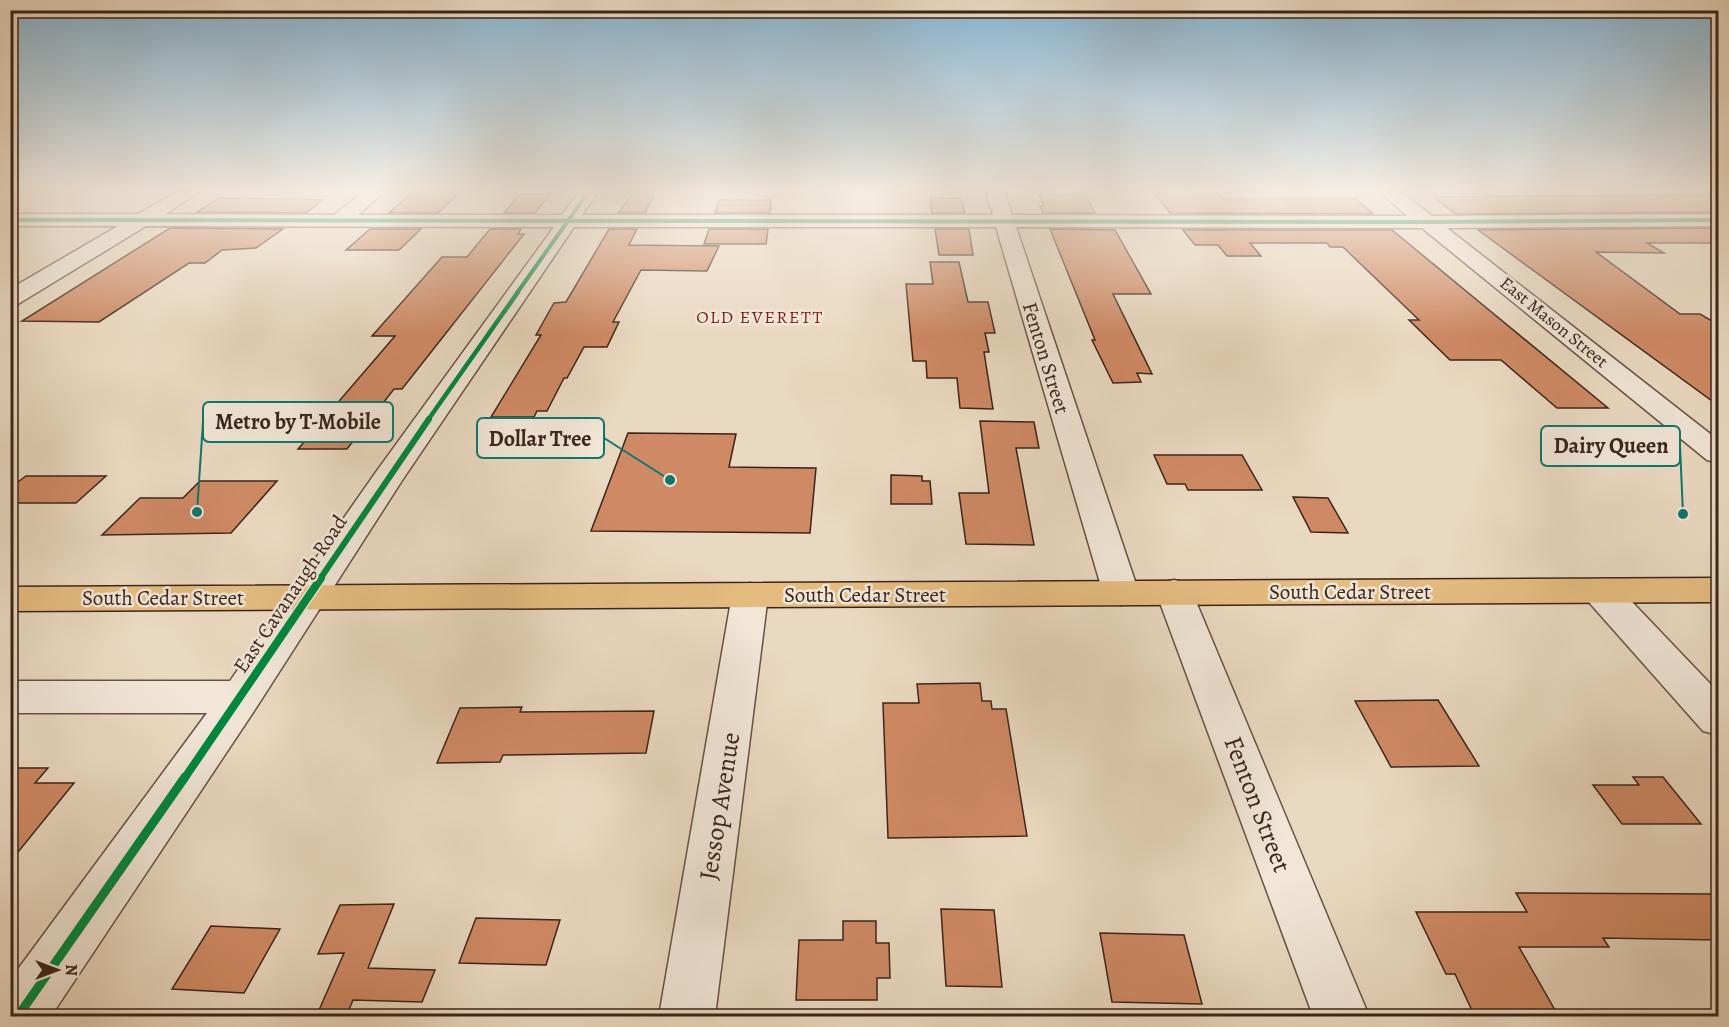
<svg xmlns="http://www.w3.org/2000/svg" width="1729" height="1027" font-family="Alegreya,serif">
	<rect width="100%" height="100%" fill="#ead9c1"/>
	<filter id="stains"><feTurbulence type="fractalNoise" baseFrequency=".00333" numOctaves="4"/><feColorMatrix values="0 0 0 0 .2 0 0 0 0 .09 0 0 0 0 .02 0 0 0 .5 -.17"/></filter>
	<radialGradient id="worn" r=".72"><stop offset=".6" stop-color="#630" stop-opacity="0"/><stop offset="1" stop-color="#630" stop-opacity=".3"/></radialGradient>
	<g fill="#cf8a65" stroke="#3b241a" stroke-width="1.5">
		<polygon points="414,191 461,191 438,213 389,213"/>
		<polygon points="635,191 647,191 654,195 645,213 618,213"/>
		<polygon points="1216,191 1224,199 1356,199 1373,214 1170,213 1153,192"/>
		<polygon points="520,194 550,194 535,213 504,213"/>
		<polygon points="1085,194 1095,213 1043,213 1040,206 1044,206 1039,195"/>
		<polygon points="1665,195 1719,195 1719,212 1455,214 1434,197"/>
		<polygon points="219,198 296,199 323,200 306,213 197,212"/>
		<polygon points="930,198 961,198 965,213 932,213"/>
		<polygon points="719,200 771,200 770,213 715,213"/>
		<polygon points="170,228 283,229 256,248 222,250 205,263 189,263 99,322 22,321"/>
		<polygon points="1719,228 1719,243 1647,243 1664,253 1596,252 1680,314 1700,314 1719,325 1719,406 1478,230"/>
		<polygon points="370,229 421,229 399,250 346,250"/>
		<polygon points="490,229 521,229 518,234 524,234 402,389 394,389 347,449 298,449 395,336 372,336 442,257 467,257"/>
		<polygon points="609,229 637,229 629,245 719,246 707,271 641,270 613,322 619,322 607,347 584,347 567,378 564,378 547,411 537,411 534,417 491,417 541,335 536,335 554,303 566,302"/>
		<polygon points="709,229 768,229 766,244 704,244"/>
		<polygon points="935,229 969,229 973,255 939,255"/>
		<polygon points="1050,229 1115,230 1151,294 1113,294 1152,374 1137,373 1141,382 1113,383 1092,340 1095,340"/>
		<polygon points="1183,230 1392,230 1608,408 1557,408 1501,360 1450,360 1409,320 1419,320 1343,247 1330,247 1327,243 1250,243 1261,256 1227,256 1218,245 1195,245"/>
		<polygon points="930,262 959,262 968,302 988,302 995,333 985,333 989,352 984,352 993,409 960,408 957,378 927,378 926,361 913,361 906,284 933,284"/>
		<polygon points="980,421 1034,422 1039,448 1016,448 1034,545 966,544 959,493 989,493"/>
		<polygon points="628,433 736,434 729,467 816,468 810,533 591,531"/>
		<polygon points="1154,455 1242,455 1262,490 1188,490 1185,484 1167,484"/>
		<polygon points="891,475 922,476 922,481 930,481 932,504 891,504"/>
		<polygon points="26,476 106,476 76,503 10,503 10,488"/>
		<polygon points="200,481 277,481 231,533 102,535 140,498 183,498"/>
		<polygon points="1293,497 1328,498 1348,533 1311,532"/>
		<polygon points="980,683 982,701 991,701 992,709 1006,709 1027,836 888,838 883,703 919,703 917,684"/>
		<polygon points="1438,700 1479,766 1391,767 1355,701"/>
		<polygon points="522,707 520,712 654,711 646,753 503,755 500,762 437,763 460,708"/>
		<polygon points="10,768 48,768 35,783 74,783 10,862"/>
		<polygon points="1633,777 1663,777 1701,824 1622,824 1593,785 1639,785"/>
		<polygon points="1516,893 1719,894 1719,940 1603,938 1609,947 1519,947 1559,1017 1475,1017 1455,974 1446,974 1416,912 1527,912"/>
		<polygon points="394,904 368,968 435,970 422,1002 353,1000 346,1017 316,1017 344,953 318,954 340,905"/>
		<polygon points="941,909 994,910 1002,987 946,986"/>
		<polygon points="476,918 560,920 546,965 459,963"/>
		<polygon points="843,921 876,921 876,943 889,943 890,978 877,978 877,1000 796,1000 799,940 843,940"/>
		<polygon points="211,926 280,929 244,993 172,989"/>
		<polygon points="1100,933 1184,935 1202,1004 1112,1002"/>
	</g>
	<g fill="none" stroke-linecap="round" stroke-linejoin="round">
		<defs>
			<g id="minor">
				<polygon points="178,191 200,191 166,214 334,215 364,191 385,191 358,215 562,215 580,191 598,191 582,215 993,215 986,191 1004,191 1012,215 1407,216 1379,191 1400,191 1432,216 1718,214 1718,226 1447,228 1718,440 1718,463 1707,460 1422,228 1016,227 1139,593 1134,602 1121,605 1108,602 1103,593 996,227 574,227 403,479 256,708 51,1016 10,1016 10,980 207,713 10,713 10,681 230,681 376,472 554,227 146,226 18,304 10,306 10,289 118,226 10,226 10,214 138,214"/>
				<polygon points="1600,579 1613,582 1718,692 1718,735 1703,731 1587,600 1582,591 1587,582"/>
				<polygon points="1174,580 1187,583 1192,592 1369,1016 1313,1016 1156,592 1161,583"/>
				<polygon points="750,583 763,586 768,595 715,1016 659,1016 732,595 737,586"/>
			</g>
			<polygon id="major" points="1718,578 1718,602 10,611 10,587"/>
		</defs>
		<use href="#minor" stroke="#675144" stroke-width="3"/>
		<use href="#major" stroke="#3b241a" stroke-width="3"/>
		<use href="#minor" fill="#f1e6d7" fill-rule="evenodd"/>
		<use href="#major" fill="#e5bc80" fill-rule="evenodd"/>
		<defs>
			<g id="cycleway-far4">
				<polyline points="10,220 1428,222 1718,220"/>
				<polyline points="517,293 589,191"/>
			</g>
			<polyline id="cycleway-far3" points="428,420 518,292"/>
			<polyline id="cycleway-far2" points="320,579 429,419"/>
			<polyline id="cycleway-far1" points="184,779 321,578"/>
			<polyline id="cycleway" points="18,1016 185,777"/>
		</defs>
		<use href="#cycleway-far4" stroke="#f1e6d7" stroke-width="6"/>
		<use href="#cycleway-far3" stroke="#f1e6d7" stroke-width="8"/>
		<use href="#cycleway-far2" stroke="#f1e6d7" stroke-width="10"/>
		<use href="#cycleway-far1" stroke="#f1e6d7" stroke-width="11"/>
		<use href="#cycleway" stroke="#f1e6d7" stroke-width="13"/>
		<use href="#cycleway-far4" stroke="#00873e" stroke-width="4"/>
		<use href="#cycleway-far3" stroke="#00873e" stroke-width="4.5"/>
		<use href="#cycleway-far2" stroke="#00873e" stroke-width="6"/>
		<use href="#cycleway-far1" stroke="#00873e" stroke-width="8"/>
		<use href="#cycleway" stroke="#00873e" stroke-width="9"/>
	</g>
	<linearGradient id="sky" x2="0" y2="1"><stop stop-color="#88b6d4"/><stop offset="0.57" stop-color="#f6eee3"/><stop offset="1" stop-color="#f6eee3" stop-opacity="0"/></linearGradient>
	<rect width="1729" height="335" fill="url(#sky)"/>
	<g text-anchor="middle" stroke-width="5" stroke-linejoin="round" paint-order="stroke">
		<g font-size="18" letter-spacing="1.5" fill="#7a1f14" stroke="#f1e6d7">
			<text x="760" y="323">OLD EVERETT</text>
		</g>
		<g font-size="18" fill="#3b241a" stroke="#f1e6d7">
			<text transform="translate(1554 322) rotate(39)" y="6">East Mason Street</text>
		</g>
		<g font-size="21" fill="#3b241a" stroke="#f1e6d7">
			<text transform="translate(1046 358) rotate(73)" y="7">Fenton Street</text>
			<text x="1350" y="599">South Cedar Street</text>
			<text transform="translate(290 594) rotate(-56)" y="7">East Cavanaugh Road</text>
			<text x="865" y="602">South Cedar Street</text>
			<text x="163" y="605">South Cedar Street</text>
		</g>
		<g font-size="26" fill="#3b241a" stroke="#f1e6d7">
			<text transform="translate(1258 804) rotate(69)" y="9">Fenton Street</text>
			<text transform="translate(719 806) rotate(-81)" y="9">Jessop Avenue</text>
		</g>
	</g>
	<path fill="none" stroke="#0f766e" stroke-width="2" d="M197 512L203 422M670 480L604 438M1683 514L1680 446"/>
	<g fill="#0f766e" stroke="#f1e6d7" stroke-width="2">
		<circle cx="197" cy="512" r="6"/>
		<circle cx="670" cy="480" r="6"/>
		<circle cx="1683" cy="514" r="6"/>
	</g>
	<g fill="#f1e6d7" stroke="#0f766e" stroke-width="2">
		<rect x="203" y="402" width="190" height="40" rx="6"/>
		<rect x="477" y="418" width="127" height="40" rx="6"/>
		<rect x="1541" y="426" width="139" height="40" rx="6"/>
	</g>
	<g font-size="22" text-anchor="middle" font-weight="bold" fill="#3b241a">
		<text x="298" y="429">Metro by T-Mobile</text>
		<text x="540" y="446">Dollar Tree</text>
		<text x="1611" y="453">Dairy Queen</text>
	</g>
	<rect width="1729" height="1027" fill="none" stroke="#ead9c1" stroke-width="36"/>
	<rect x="12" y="12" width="1705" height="1003" fill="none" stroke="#3b241a" stroke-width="3"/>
	<rect x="18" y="18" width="1693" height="991" fill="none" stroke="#3b241a" stroke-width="1.5"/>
	<g transform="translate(57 970) rotate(90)" stroke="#f1e6d7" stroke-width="4.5" paint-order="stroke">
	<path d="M0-4.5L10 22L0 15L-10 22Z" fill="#3b241a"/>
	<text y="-9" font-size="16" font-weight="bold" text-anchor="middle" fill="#3b241a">N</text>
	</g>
	<rect width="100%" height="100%" filter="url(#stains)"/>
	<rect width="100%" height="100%" fill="url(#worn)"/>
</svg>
